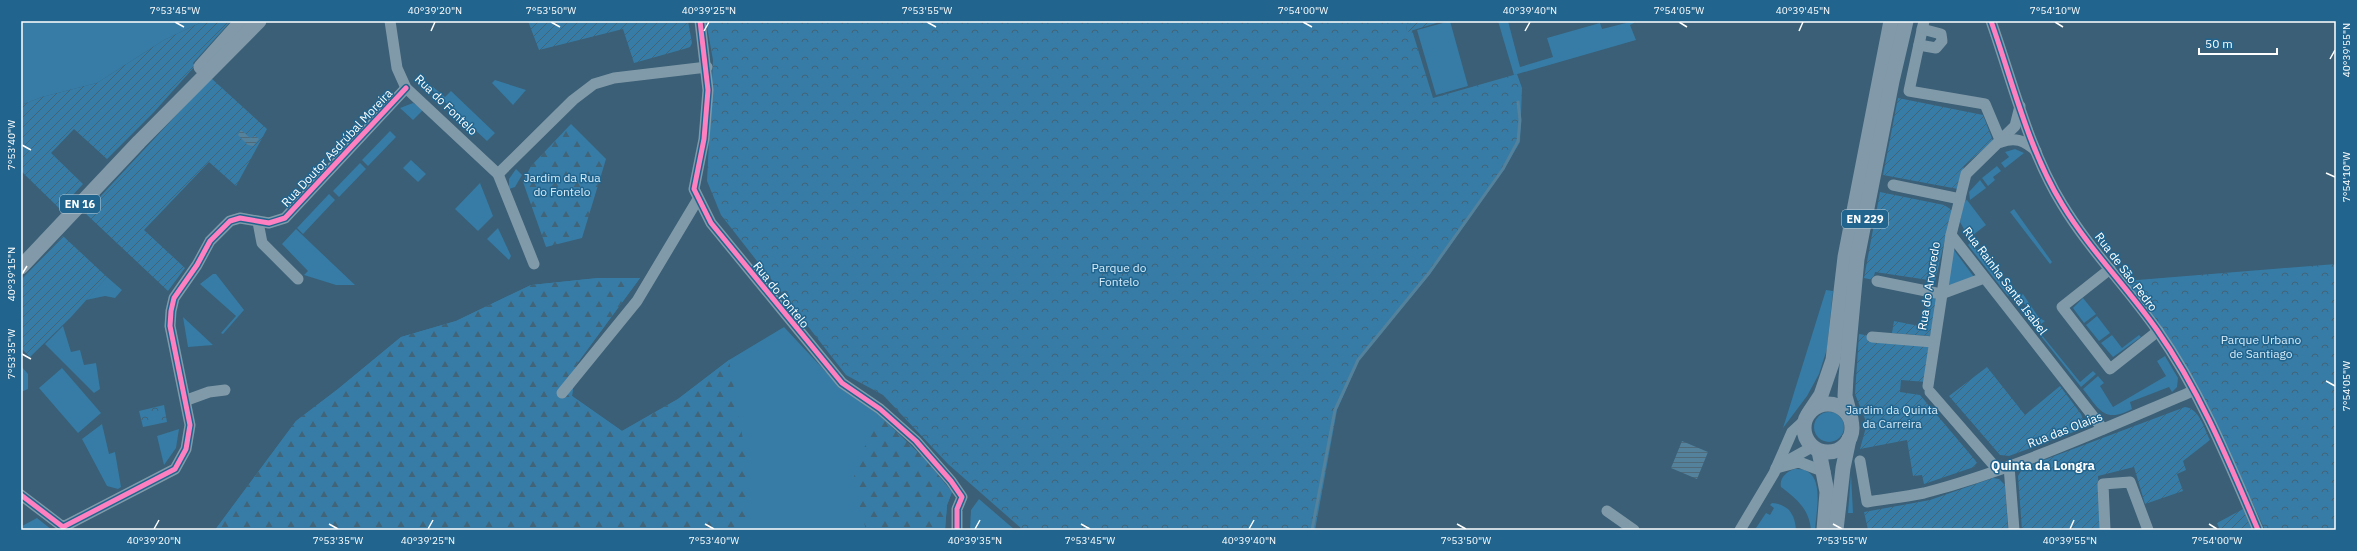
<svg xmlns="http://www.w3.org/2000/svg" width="2357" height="551" font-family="'IBM Plex Sans',sans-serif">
	<defs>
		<pattern id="forest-firs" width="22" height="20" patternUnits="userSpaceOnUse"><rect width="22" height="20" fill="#367ca6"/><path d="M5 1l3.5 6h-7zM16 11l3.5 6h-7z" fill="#416479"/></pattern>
		<pattern id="park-crowns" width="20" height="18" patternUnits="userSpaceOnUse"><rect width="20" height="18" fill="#367ca6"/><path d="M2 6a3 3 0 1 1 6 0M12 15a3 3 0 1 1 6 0" fill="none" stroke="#416479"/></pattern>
		<pattern id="garden-furrows" width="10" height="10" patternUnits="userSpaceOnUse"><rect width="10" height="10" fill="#367ca6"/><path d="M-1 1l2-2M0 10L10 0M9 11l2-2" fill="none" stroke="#416479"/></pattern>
		<pattern id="water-rules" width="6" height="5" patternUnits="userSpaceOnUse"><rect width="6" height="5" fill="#54829d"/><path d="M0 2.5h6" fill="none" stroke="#506a79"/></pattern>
	</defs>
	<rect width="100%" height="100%" fill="#3a5f76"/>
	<g fill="#367ca6">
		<polygon points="21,21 204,21 164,40 97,83 42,97 21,105"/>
		<polygon points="1450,21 1468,86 1436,95 1417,30"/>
		<polygon points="1498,21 1508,21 1520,67 1553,57 1547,38 1600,23 1602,29 1634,21 1634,23 1630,25 1636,40 1514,75"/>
		<polygon points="495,80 526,90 513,105 492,83"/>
		<polygon points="433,87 445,97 451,91 495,133 487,141 431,89"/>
		<polygon points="413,103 424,109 413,120 400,108"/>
		<polygon points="390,131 396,137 368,166 362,160"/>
		<polygon points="2015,149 2024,153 2005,168 2001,163 2009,157 2005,152"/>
		<polygon points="411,160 426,174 418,182 403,168"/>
		<polygon points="360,163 366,169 339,197 333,191"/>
		<polygon points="1997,166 2001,171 1993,177 1995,180 1988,186 1982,178"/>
		<polygon points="516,169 522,175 515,187 509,189 509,179"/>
		<polygon points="1980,180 1986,188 1970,200 1969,192"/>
		<polygon points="480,183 493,216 478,231 455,209"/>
		<polygon points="329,194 335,200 303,234 297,228"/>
		<polygon points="1967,200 1986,225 1969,238 1960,222 1964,201"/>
		<polygon points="2014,209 2052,262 2050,264 2010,212"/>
		<polygon points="498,228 511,256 509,260 487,239"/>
		<polygon points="296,229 355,285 336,285 304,275 308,271 282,244"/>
		<polygon points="1971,242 2010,294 2008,296 1968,245"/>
		<polygon points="1954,250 1974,277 1947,286"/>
		<polygon points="213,274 216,274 244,310 223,334 221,333 236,316 200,284"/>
		<polygon points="107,277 122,290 115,298 105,296 86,300"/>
		<polygon points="598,278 640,278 576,365 572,396 622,431 678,399 729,360 784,327 840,387 878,414 952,492 947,505 945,530 215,530 296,421 338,389 401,337 456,321 531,285"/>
		<polygon points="1826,290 1833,291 1827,349 1819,374 1807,396 1783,428"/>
		<polygon points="2023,294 2039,318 2045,321 2041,324 2019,297"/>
		<polygon points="2083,298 2096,314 2084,323 2073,308"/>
		<polygon points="2097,316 2110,333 2099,341 2086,325"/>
		<polygon points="183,317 213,345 188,347"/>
		<polygon points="63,326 71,352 80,350 84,365 96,363 100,389 94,393 45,344"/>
		<polygon points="2041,334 2080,382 2093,371 2096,374 2081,387 2040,335"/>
		<polygon points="2112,335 2122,348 2139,335 2141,337 2113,357 2101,343"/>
		<path d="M2165 356 2178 378 2177 387 2172 392 2169 387 2130 402 2132 409C2104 424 2099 409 2083 389L2098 376 2104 383 2100 386 2113 407 2166 376 2157 361Z"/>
		<polygon points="22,367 28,374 28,389 21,392"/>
		<polygon points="62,368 101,413 78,433 39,388"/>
		<circle cx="1829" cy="427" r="15"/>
		<polygon points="102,424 109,454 115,452 121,487 118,489 107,486 82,439"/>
		<polygon points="179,429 176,448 164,465 157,436"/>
		<path d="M1795 469C1827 467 1816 511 1815 530H1811C1809 509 1797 499 1781 487 1779 478 1787 471 1795 469Z"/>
		<polygon points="1851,474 1853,513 1848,513"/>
		<polygon points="979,499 1015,530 970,530 971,510"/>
		<path d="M1772 503C1788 504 1795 514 1796 530L1756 528 1766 513 1770 515 1774 508 1770 505Z"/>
		<polygon points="37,518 52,530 23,530 22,526"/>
	</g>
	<g fill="url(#forest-firs)">
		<polygon points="571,124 606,159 582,238 546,247 523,182 531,166"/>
		<polygon points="598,278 640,278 576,365 572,396 622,431 678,399 729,360 747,462 748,530 215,530 296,421 338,389 401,337 456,321 531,285"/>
		<polygon points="878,414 926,460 952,492 947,505 945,530 866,530 855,488 854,473"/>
	</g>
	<g fill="url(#park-crowns)">
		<polygon points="706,21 1410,21 1411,24 1406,26 1407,31 1412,30 1433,98 1517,74 1522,88 1520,142 1504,169 1430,274 1359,360 1337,410 1315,530 1023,530 948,464 883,395 846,375 721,215 707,181 713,60"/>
		<polygon points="2336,264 2336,530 2265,530 2235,465 2125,281"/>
		<polygon points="164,405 167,422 143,427 139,411"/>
	</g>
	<g fill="url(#garden-furrows)">
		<polygon points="204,21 231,21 193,63 195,66 154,112 107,159 74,129 51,153 83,184 60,209 21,171 21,105 42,97 97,83 164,40"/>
		<polygon points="528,21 688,21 692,43 690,47 684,49 634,63 623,29 539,50"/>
		<polygon points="1410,21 1443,21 1407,32 1406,25 1411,24"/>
		<polygon points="211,78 267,129 236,186 209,162 144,230 185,268 168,291 85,213"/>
		<polygon points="1898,98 1983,115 1993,141 1964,166 1958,189 1883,175"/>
		<polygon points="1880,192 1944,205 1952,210 1935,281 1875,272 1873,280 1864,278"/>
		<polygon points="63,236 107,277 71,317 30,357 21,348 21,280"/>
		<polygon points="1930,297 1937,299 1930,336 1892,333 1894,321 1924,327"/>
		<polygon points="1859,334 1931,346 1926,382 1901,380 1900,392 1920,395 1975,460 1977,463 1974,467 1924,484 1922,475 1913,476 1907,440 1860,449 1866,427 1865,419 1855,394"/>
		<path d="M1987 367 2025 415 2060 386 2081 414C2085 422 2082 426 2076 431L2009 456 2000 455 1949 396Z"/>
		<path d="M2185 407C2199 408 2204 428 2210 440L2183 461 2186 470 2177 474 2183 491 2145 504 2134 467 2098 476 2100 530H2022L2018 476 2023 468Z"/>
		<polygon points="1993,478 1999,479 2005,485 2008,530 1868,530 1864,512 1930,500"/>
		<polygon points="2243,509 2252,530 2218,530 2219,528 2217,523"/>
	</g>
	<g fill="url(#water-rules)">
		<polygon points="241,130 250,138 255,136 259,139 253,146 248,145 238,135"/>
		<polygon points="1682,441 1708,452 1697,479 1671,468"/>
	</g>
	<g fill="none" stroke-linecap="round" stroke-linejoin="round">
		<polyline stroke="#54829d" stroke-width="3" points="1312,530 1335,410 1358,360 1429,273 1503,169 1518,141 1520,120 1518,102"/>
		<g stroke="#819aa9" stroke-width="11">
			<polyline points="390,21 397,68 406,88 498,174 534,264"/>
			<polyline points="700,21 708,90 704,139 694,189 711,223 842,383 880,409 916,441 951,481 962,497 957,509 957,530"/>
			<polyline points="1924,21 1909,91 1985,104 2001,142"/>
			<path d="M1991 21C2012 80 2029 151 2062 204 2089 249 2127 287 2157 330 2200 391 2229 462 2258 530"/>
			<polyline points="1919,45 1936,48 1942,41 1941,34 1922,29"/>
			<polyline points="2020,106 2015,126 1966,174 1951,235 2103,429"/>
			<path d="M2001 142C2015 137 2024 140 2036 151"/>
			<polyline points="498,174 573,100 594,84 614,78 707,67"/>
			<polyline points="1893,185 1960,199"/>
			<polyline points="258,222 262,243 298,279"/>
			<polyline points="2110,269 2062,307 2110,369 2158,331"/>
			<polyline points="1877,281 1941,294 1984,278"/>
			<polyline points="1872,337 1933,342"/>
			<polyline points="1928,386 1951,235"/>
			<polyline points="1930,392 1997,469"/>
			<polyline points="562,393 637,301 698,199"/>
			<polyline points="187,400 209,392 225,390"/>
			<path d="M1860 461 1867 502C1885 499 1905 497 1924 493 2016 469 2105 428 2193 391"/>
			<polyline points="1785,462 1812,447"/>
			<polyline points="2009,466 2014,530"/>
			<polyline points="1776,468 1799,462 1825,472"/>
			<polyline points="21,495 63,527 175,469 186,449 190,425 170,326 171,311 174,298 197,265 210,241 230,221 240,218 269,223 285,218 406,88"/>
			<polyline points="1607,511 1634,530"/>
			<polyline points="1740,530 1774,473 1792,432 1805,420"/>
			<polyline points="2105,530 2103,484 2130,482 2148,530"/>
		</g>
		<g stroke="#8199a9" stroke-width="15">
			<polyline points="201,67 242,21"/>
			<polyline points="21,267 139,142 259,21"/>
			<circle cx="1828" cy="428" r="24"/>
			<polyline points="1809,413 1821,395 1833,360 1845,257 1891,21"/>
			<polyline points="1851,419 1845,396 1846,377 1857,259 1892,81 1906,21"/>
			<polyline points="1819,451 1827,492 1824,530"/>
			<polyline points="1836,530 1843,468 1849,439"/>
		</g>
		<defs>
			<g id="cycleway">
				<polyline points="700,21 708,90 704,139 694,189 711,223 842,383 880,409 916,441 951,481 962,497 957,509 957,530"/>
				<path d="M1991 21C2012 80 2029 151 2062 204 2089 249 2127 287 2157 330 2200 391 2229 462 2258 530"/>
				<polyline points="21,495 63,527 175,469 186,449 190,425 170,326 171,311 174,298 197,265 210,241 230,221 240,218 269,223 285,218 406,88"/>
			</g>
		</defs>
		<use href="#cycleway" stroke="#21658f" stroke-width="8"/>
		<use href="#cycleway" stroke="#ff80c0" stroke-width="5"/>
	</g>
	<path fill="none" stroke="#fff" stroke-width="1.5" d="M175 22 184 27M551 22 560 27M927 22 936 27M1303 22 1312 27M1679 22 1687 27M2055 22 2063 27M431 31 435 22M704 31 709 22M1525 31 1530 22M1799 31 1803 22M2330 59 2335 50M22 145 31 150M2326 173 2335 177M22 274 27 266M22 354 31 359M2326 381 2335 386M329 524 338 529M705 524 714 529M1081 524 1090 529M1457 524 1466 529M1833 524 1842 529M2209 524 2217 529M154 529 159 520M428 529 433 520M975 529 980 520M1249 529 1254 520M2070 529 2074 520"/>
	<g text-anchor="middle" stroke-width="3" stroke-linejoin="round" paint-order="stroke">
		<g fill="#21658f" stroke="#bcd1dd" stroke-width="1">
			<rect x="60" y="195" width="40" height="18" rx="3"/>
			<rect x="1842" y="210" width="46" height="18" rx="3"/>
		</g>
		<g font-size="11" font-weight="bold" fill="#fff">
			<text x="80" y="208">EN 16</text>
			<text x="1865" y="223">EN 229</text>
		</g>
		<g font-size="12" fill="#fff" stroke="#21658f">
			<text transform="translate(446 105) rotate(44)" y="4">Rua do Fontelo</text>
			<text transform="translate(337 148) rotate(-47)" y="4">Rua Doutor Asdrúbal Moreira</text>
			<text transform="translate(2126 272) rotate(53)" y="4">Rua de São Pedro</text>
			<text transform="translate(2005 281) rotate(53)" y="4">Rua Rainha Santa Isabel</text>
			<text transform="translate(1929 286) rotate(-81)" y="4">Rua do Arvoredo</text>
			<text transform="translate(781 295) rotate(51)" y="4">Rua do Fontelo</text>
			<text transform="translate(2065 430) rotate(-21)" y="4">Rua das Olaias</text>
		</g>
		<g font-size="12" fill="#d6ecf9" stroke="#21658f">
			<text x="562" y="182">Jardim da Rua<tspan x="562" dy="14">do Fontelo</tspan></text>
			<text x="1119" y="272">Parque do<tspan x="1119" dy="14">Fontelo</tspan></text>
			<text x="2261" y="344">Parque Urbano<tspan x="2261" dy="14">de Santiago</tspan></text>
			<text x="1892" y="414">Jardim da Quinta<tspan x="1892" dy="14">da Carreira</tspan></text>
		</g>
		<g font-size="13" font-weight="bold" fill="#fff" stroke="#21658f">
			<text x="2043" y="470">Quinta da Longra</text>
		</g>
	</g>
	<rect width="2357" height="551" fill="none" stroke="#21658f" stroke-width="44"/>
	<path d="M2199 48v6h78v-6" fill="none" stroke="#ffffff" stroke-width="2"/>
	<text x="2205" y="48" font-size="12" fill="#ffffff" stroke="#21658f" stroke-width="3" paint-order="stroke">50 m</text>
	<rect x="22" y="22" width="2313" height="507" fill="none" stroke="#fff" stroke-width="1.5"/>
	<g font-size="10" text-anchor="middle" fill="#fff">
		<text x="175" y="14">7°53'45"W</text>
		<text x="435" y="14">40°39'20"N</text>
		<text x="551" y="14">7°53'50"W</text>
		<text x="709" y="14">40°39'25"N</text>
		<text x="927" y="14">7°53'55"W</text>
		<text x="1303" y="14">7°54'00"W</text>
		<text x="1530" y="14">40°39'40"N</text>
		<text x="1679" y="14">7°54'05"W</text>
		<text x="1803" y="14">40°39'45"N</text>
		<text x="2055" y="14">7°54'10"W</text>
		<text transform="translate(2346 50) rotate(-90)" y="4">40°39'55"N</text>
		<text transform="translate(11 145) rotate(-90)" y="4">7°53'40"W</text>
		<text transform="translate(2346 177) rotate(-90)" y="4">7°54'10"W</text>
		<text transform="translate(11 274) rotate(-90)" y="4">40°39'15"N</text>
		<text transform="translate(11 354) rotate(-90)" y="4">7°53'35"W</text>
		<text transform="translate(2346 386) rotate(-90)" y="4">7°54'05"W</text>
		<text x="154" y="544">40°39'20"N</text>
		<text x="338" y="544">7°53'35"W</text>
		<text x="428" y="544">40°39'25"N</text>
		<text x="714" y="544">7°53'40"W</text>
		<text x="975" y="544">40°39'35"N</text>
		<text x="1090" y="544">7°53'45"W</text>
		<text x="1249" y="544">40°39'40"N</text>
		<text x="1466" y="544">7°53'50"W</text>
		<text x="1842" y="544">7°53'55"W</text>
		<text x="2070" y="544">40°39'55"N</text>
		<text x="2217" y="544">7°54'00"W</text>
	</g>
</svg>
